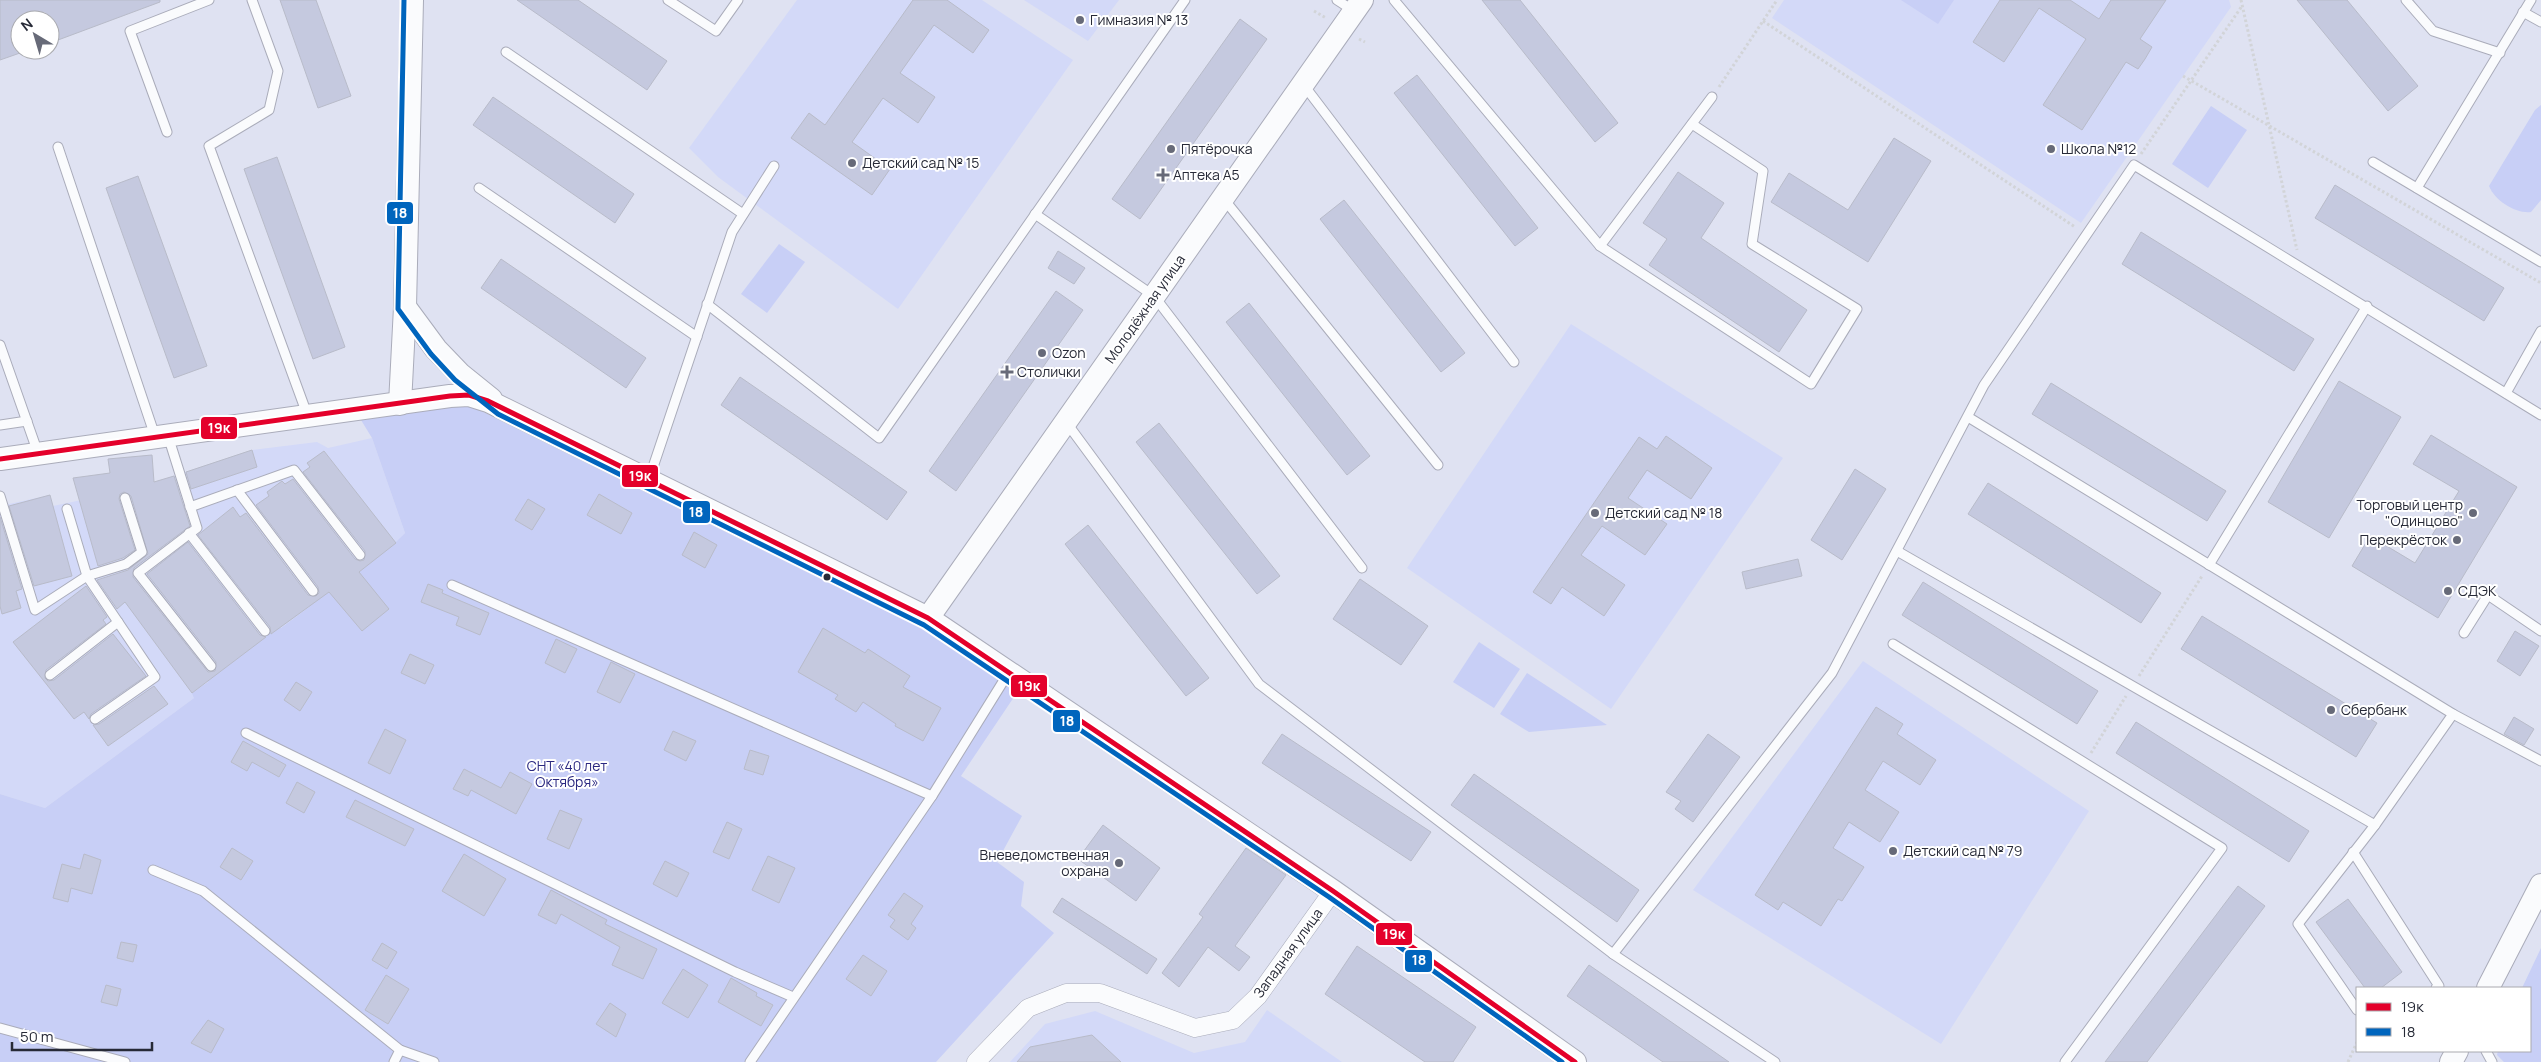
<svg xmlns="http://www.w3.org/2000/svg" width="2541" height="1062" font-family="Manrope,sans-serif">
	<rect width="100%" height="100%" fill="#dfe2f2"/>
	<g fill="#d3d9f8">
		<polygon points="797,0 982,0 1073,60 898,309 718,177 689,148"/>
		<polygon points="1024,0 1119,0 1088,41"/>
		<polygon points="1784,0 2229,0 2231,7 2081,223 1772,18"/>
		<polygon points="1571,324 1783,458 1611,709 1407,568"/>
		<polygon points="372,438 405,533 396,543 281,628 279,626 207,679 208,681 194,698 45,808 0,794 0,506 50,495 53,506 134,489 252,450 317,442 328,448"/>
		<polygon points="1863,661 2089,811 1941,1044 1693,890"/>
		<polygon points="1267,1010 1342,1062 1010,1062 1045,1024 1095,1011 1194,1053 1245,1042"/>
	</g>
	<g fill="#c8cff6">
		<polygon points="1901,0 1954,0 1938,24"/>
		<path d="M2541 105V200L2531 212C2516 214 2495 201 2489 186L2535 110Z"/>
		<polygon points="2211,106 2247,130 2208,188 2172,164"/>
		<polygon points="779,244 805,262 767,313 741,294"/>
		<polygon points="469,405 923,629 1020,688 961,776 1022,816 997,862 1024,882 1021,906 1054,933 936,1062 0,1062 0,794 45,808 194,698 191,691 192,693 208,682 207,679 279,626 281,628 309,607 308,605 395,543 405,533 372,438 361,420"/>
		<polygon points="1479,642 1520,669 1494,708 1453,682"/>
		<polygon points="1527,673 1607,725 1529,732 1500,714"/>
		<polygon points="2541,948 2541,1062 2504,1062 2497,1055 2498,1051 2530,1051 2530,988 2522,988"/>
	</g>
	<g fill="#c5c9df" stroke="#b8bbc9">
		<polygon points="0,0 160,0 160,2 50,43 50,20 20,20 20,53 0,60"/>
		<polygon points="280,0 316,0 351,96 318,108"/>
		<polygon points="517,0 578,0 667,61 647,90"/>
		<polygon points="913,0 947,0 989,30 973,53 934,25 900,73 935,97 918,123 883,98 852,142 890,169 872,195 791,138 809,113 825,125"/>
		<polygon points="1482,0 1520,0 1618,123 1595,142"/>
		<polygon points="2000,0 2070,0 2099,19 2111,0 2166,0 2140,39 2152,47 2145,59 2138,69 2126,62 2082,130 2043,105 2086,39 2039,8 2004,62 1973,42"/>
		<polygon points="2297,0 2347,0 2418,86 2388,111"/>
		<polygon points="1240,19 1267,39 1140,219 1112,199"/>
		<polygon points="1417,75 1538,228 1515,246 1394,93"/>
		<polygon points="493,97 634,194 615,223 473,125"/>
		<polygon points="1894,138 1931,161 1868,262 1771,202 1789,173 1848,210"/>
		<polygon points="277,157 345,347 313,359 244,169"/>
		<polygon points="1678,172 1724,203 1701,238 1807,310 1779,352 1649,265 1667,239 1643,223"/>
		<polygon points="138,176 207,366 174,378 106,188"/>
		<polygon points="2335,185 2504,288 2484,321 2315,218"/>
		<polygon points="1344,200 1465,353 1441,372 1320,219"/>
		<polygon points="2141,232 2314,339 2294,371 2122,264"/>
		<polygon points="1058,251 1085,268 1074,284 1048,268"/>
		<polygon points="501,259 646,358 626,388 481,288"/>
		<polygon points="1056,291 1083,310 956,491 929,471"/>
		<polygon points="1249,303 1370,456 1347,475 1226,322"/>
		<polygon points="740,377 907,492 887,520 721,405"/>
		<polygon points="2339,381 2401,417 2329,538 2268,502"/>
		<polygon points="2051,383 2226,491 2207,521 2032,414"/>
		<polygon points="1159,423 1280,576 1257,594 1136,442"/>
		<polygon points="2431,435 2517,487 2438,618 2352,566 2370,536 2415,563 2459,491 2413,464"/>
		<polygon points="1666,436 1712,468 1691,499 1647,470 1628,498 1667,524 1645,555 1602,526 1581,555 1625,585 1604,616 1562,587 1551,604 1533,592 1639,437 1657,449"/>
		<polygon points="252,450 257,467 191,489 186,472"/>
		<polygon points="324,451 396,543 359,572 389,609 362,631 329,592 271,634 270,627 198,535 233,507 240,517 246,513 308,595 316,596 319,593 318,587 256,505 269,496 267,492 282,481 285,484 293,479 355,559 360,561 364,560 365,551 303,472 310,467 307,463"/>
		<polygon points="152,455 154,482 174,476 190,526 134,568 133,577 208,672 215,671 216,662 147,574 188,542 260,635 266,637 192,693 125,602 117,609 97,580 128,570 148,554 131,496 124,492 120,494 119,499 135,550 123,558 98,566 73,478 110,473 108,459"/>
		<polygon points="1855,469 1886,489 1842,560 1811,540"/>
		<polygon points="1988,483 2161,593 2141,623 1968,514"/>
		<polygon points="599,494 632,513 621,534 587,515"/>
		<polygon points="50,495 72,576 34,586 9,506"/>
		<polygon points="528,499 545,509 532,530 515,520"/>
		<polygon points="0,517 22,589 16,591 21,608 2,614 0,606"/>
		<polygon points="1088,525 1209,678 1186,696 1065,544"/>
		<polygon points="694,532 717,545 705,568 682,555"/>
		<polygon points="1798,559 1802,576 1746,589 1742,572"/>
		<polygon points="1360,579 1428,626 1401,665 1333,619"/>
		<polygon points="1923,582 2098,691 2077,724 1902,615"/>
		<polygon points="428,584 443,590 442,593 489,613 480,635 456,625 459,617 421,602"/>
		<polygon points="86,586 107,617 103,620 106,624 46,670 45,678 48,681 54,680 113,634 146,676 91,714 89,719 84,712 74,719 13,642"/>
		<polygon points="2202,616 2377,723 2356,757 2181,649"/>
		<polygon points="823,628 865,653 868,649 910,676 903,687 941,708 923,741 895,726 896,724 863,702 856,712 835,699 838,695 798,672"/>
		<polygon points="2515,631 2539,646 2520,676 2497,661"/>
		<polygon points="556,639 577,649 565,673 545,663"/>
		<polygon points="410,654 434,665 425,684 401,673"/>
		<polygon points="611,662 635,674 620,703 597,692"/>
		<polygon points="296,682 312,692 300,711 284,700"/>
		<polygon points="154,686 168,704 108,746 93,725 99,724"/>
		<polygon points="1876,707 1903,724 1897,734 1936,760 1920,785 1883,761 1865,790 1899,812 1880,842 1849,822 1833,848 1864,867 1842,901 1838,899 1821,926 1783,902 1778,910 1755,895"/>
		<polygon points="2514,717 2534,729 2524,745 2504,734"/>
		<polygon points="2136,722 2309,831 2289,862 2116,753"/>
		<polygon points="385,729 406,740 390,774 368,763"/>
		<polygon points="673,731 696,741 686,761 664,750"/>
		<polygon points="1282,734 1431,832 1411,861 1262,763"/>
		<polygon points="1708,734 1740,757 1693,822 1675,809 1681,801 1666,792"/>
		<polygon points="243,741 286,765 279,777 252,762 247,771 231,762"/>
		<polygon points="750,750 769,756 763,775 744,769"/>
		<polygon points="464,769 501,788 510,772 532,784 516,814 471,790 468,796 453,789"/>
		<polygon points="1474,774 1639,890 1617,922 1451,805"/>
		<polygon points="297,782 315,792 304,813 286,803"/>
		<polygon points="355,800 414,829 405,846 346,817"/>
		<polygon points="560,810 582,819 569,849 547,839"/>
		<polygon points="727,822 742,829 729,859 713,852"/>
		<polygon points="1103,825 1160,868 1136,901 1078,859"/>
		<polygon points="232,848 253,861 241,880 220,867"/>
		<polygon points="1246,848 1286,875 1235,946 1250,957 1239,971 1208,947 1179,987 1162,973 1203,917 1199,914"/>
		<polygon points="84,854 101,860 92,894 71,888 68,902 53,898 62,864 80,869"/>
		<polygon points="464,854 506,879 484,916 442,891"/>
		<polygon points="768,856 795,868 779,903 752,890"/>
		<polygon points="665,861 689,873 677,897 653,884"/>
		<polygon points="2238,886 2265,906 2147,1062 2105,1062"/>
		<polygon points="551,890 607,920 605,924 657,949 643,979 612,965 620,947 561,914 556,924 538,915"/>
		<polygon points="904,893 923,906 911,924 916,928 908,940 890,927 895,920 888,915"/>
		<polygon points="1062,898 1157,959 1147,974 1053,912"/>
		<polygon points="2348,899 2402,972 2381,988 2365,988 2316,922"/>
		<polygon points="121,942 137,945 133,962 117,958"/>
		<polygon points="382,943 397,952 387,969 372,960"/>
		<polygon points="1357,946 1476,1027 1453,1062 1425,1062 1325,994"/>
		<polygon points="863,955 887,971 871,996 846,979"/>
		<polygon points="1589,965 1729,1062 1663,1062 1567,996"/>
		<polygon points="683,969 708,985 688,1018 662,1003"/>
		<polygon points="386,975 409,989 388,1024 365,1010"/>
		<polygon points="731,978 757,993 756,996 773,1005 761,1026 718,1002"/>
		<polygon points="106,985 121,989 117,1006 101,1002"/>
		<polygon points="610,1003 626,1014 616,1037 596,1024"/>
		<polygon points="208,1020 224,1029 211,1053 191,1043"/>
		<polygon points="1092,1035 1121,1062 1017,1062 1030,1047"/>
	</g>
	<g fill="none" stroke-linecap="round" stroke-linejoin="round">
		<defs>
			<g id="service">
				<polyline points="252,0 278,71 269,110 209,146 307,414"/>
				<polyline points="668,0 716,31 738,0"/>
				<polyline points="1337,0 1354,11"/>
				<polyline points="1394,0 1600,246 1811,384 1857,309 1752,244 1763,171 1692,124"/>
				<polyline points="2406,0 2433,31 2500,53"/>
				<polyline points="2523,12 2541,22"/>
				<polyline points="506,52 743,214"/>
				<polyline points="1303,84 1514,362"/>
				<polyline points="167,132 130,31 209,0"/>
				<polyline points="58,147 155,436"/>
				<polyline points="2373,162 2541,262"/>
				<polyline points="479,188 697,337"/>
				<polyline points="2417,188 2531,0"/>
				<polyline points="1223,198 1438,465"/>
				<polyline points="1035,214 1154,296 1362,568"/>
				<polyline points="1600,246 1712,97"/>
				<polyline points="707,304 879,438 1185,0"/>
				<polyline points="0,345 38,453"/>
				<polyline points="2506,393 2541,331"/>
				<polyline points="1968,417 2453,714 2375,825 2298,924 2357,1010"/>
				<polyline points="1066,422 1259,684 1613,954 1775,1062"/>
				<polyline points="0,425 27,421"/>
				<polyline points="168,436 197,528 138,573 211,666"/>
				<polyline points="649,479 732,232 774,166"/>
				<polyline points="237,490 313,591"/>
				<polyline points="0,496 35,610 87,576 155,677 95,719"/>
				<polyline points="190,507 294,470 360,555"/>
				<polyline points="67,509 87,576 126,564 142,552 125,498"/>
				<polyline points="189,533 265,631"/>
				<polyline points="1897,551 2375,825"/>
				<polyline points="2209,565 2367,306"/>
				<polyline points="452,585 932,796"/>
				<polyline points="2464,633 2488,595 2541,631"/>
				<polyline points="1893,644 2222,848 2065,1062"/>
				<polyline points="50,675 118,622"/>
				<polyline points="2453,714 2541,761"/>
				<polyline points="246,733 735,972 793,997"/>
				<polyline points="2353,852 2439,986 2436,988"/>
				<polyline points="153,870 203,891 400,1050 434,1062"/>
				<polyline points="1613,954 1832,673 1984,385 2134,165 2541,415"/>
				<polyline points="0,1028 125,1062"/>
				<polyline points="2486,1051 2492,1062"/>
				<polyline points="394,1062 400,1050"/>
				<polyline points="750,1062 932,796 1009,672"/>
			</g>
			<polyline id="minor" points="976,1062 1028,1008 1066,993 1100,993 1195,1028 1233,1020 1258,996 1333,891"/>
			<g id="tertiary">
				<polyline points="405,307 436,349 460,374 491,399"/>
				<polyline points="400,404 405,307 412,0"/>
				<polyline points="0,459 450,396 469,395 488,401 928,618 1333,891 1575,1062"/>
				<polyline points="928,618 1362,0"/>
				<polyline points="2488,988 2541,885"/>
				<polyline points="2451,1062 2457,1051"/>
			</g>
		</defs>
		<use href="#service" stroke="#aaacba" stroke-width="11"/>
		<use href="#minor" stroke="#aaacba" stroke-width="19"/>
		<use href="#tertiary" stroke="#aaacba" stroke-width="24"/>
		<g stroke="#d2d4d8" stroke-width="3" stroke-dasharray="2.5 2.5" stroke-linecap="butt">
			<polyline points="2241,0 2297,250"/>
			<polyline points="1314,11 1326,18"/>
			<polyline points="1763,21 2075,227"/>
			<polyline points="1359,39 1365,42"/>
			<polyline points="2183,76 2541,283"/>
			<polyline points="1719,87 1777,0"/>
			<polyline points="2141,154 2242,6"/>
			<polyline points="2139,676 2202,576"/>
			<polyline points="2091,753 2126,696"/>
			<polyline points="2348,1062 2357,1042"/>
		</g>
		<use href="#service" stroke="#fafbfd" stroke-width="9"/>
		<use href="#minor" stroke="#fafbfd" stroke-width="18"/>
		<use href="#tertiary" stroke="#fafbfd" stroke-width="22"/>
		<defs>
			<polyline id="bus-1" points="0,459 450,396 469,395 488,401 928,618 1333,891 1575,1062"/>
			<polyline id="bus-2" points="404,0 398,309 431,354 455,380 498,414 924,625 1329,897 1562,1062"/>
		</defs>
		<use href="#bus-1" stroke="#fff" stroke-width="9"/>
		<use href="#bus-2" stroke="#fff" stroke-width="9"/>
		<use href="#bus-1" stroke="#e4002b" stroke-width="5"/>
		<use href="#bus-2" stroke="#0065bd" stroke-width="5"/>
	</g>
	<g fill="#676a78" stroke="#fff" stroke-width="2">
		<circle cx="1080" cy="20" r="5"/>
		<circle cx="1171" cy="149" r="5"/>
		<circle cx="2051" cy="149" r="5"/>
		<circle cx="852" cy="163" r="5"/>
		<path d="M1160.5 167.5h5v5h5v5h-5v5h-5v-5h-5v-5h5z"/>
		<circle cx="1042" cy="353" r="5"/>
		<path d="M1004.5 364.5h5v5h5v5h-5v5h-5v-5h-5v-5h5z"/>
		<circle cx="1595" cy="513" r="5"/>
		<circle cx="2473" cy="513" r="5"/>
		<circle cx="2457" cy="540" r="5"/>
		<circle cx="2448" cy="591" r="5"/>
		<circle cx="2331" cy="710" r="5"/>
		<circle cx="1893" cy="851" r="5"/>
		<circle cx="1119" cy="863" r="5"/>
	</g>
	<circle fill="#272a37" stroke="#fff" stroke-width="2" cx="827" cy="577" r="4.5"/>
	<g text-anchor="middle" stroke-width="4" stroke-linejoin="round" paint-order="stroke">
		<g font-size="14" fill="#272a37" stroke="#fff" text-anchor="start">
			<text x="1090" y="25">Гимназия № 13</text>
			<text x="1181" y="154">Пятёрочка</text>
			<text x="2061" y="154">Школа №12</text>
			<text x="862" y="168">Детский сад № 15</text>
			<text x="1173" y="180">Аптека A5</text>
			<text x="1052" y="358">Ozon</text>
			<text x="1017" y="377">Столички</text>
			<text x="2463" y="510" text-anchor="end">Торговый центр<tspan x="2463" dy="16">"Одинцово"</tspan></text>
			<text x="1605" y="518">Детский сад № 18</text>
			<text x="2447" y="545" text-anchor="end">Перекрёсток</text>
			<text x="2458" y="596">СДЭК</text>
			<text x="2341" y="715">Сбербанк</text>
			<text x="1903" y="856">Детский сад № 79</text>
			<text x="1109" y="860" text-anchor="end">Вневедомственная<tspan x="1109" dy="16">охрана</tspan></text>
		</g>
		<g font-size="14" fill="#272a37" stroke="#fff">
			<text transform="translate(1145 309) rotate(-55)" y="5">Молодёжная улица</text>
			<text transform="translate(1288 953) rotate(-54)" y="5">Западная улица</text>
		</g>
		<g font-size="14" fill="#2a2880" stroke="#fff">
			<text x="567" y="771">СНТ «40 лет<tspan x="567" dy="16">Октября»</tspan></text>
		</g>
	</g>
	<g stroke="#fff" stroke-width="2">
		<rect x="386" y="201" width="28" height="24" rx="5" fill="#0065bd"/>
		<rect x="200" y="416" width="38" height="24" rx="5" fill="#e4002b"/>
		<rect x="621" y="464" width="38" height="24" rx="5" fill="#e4002b"/>
		<rect x="682" y="500" width="29" height="24" rx="5" fill="#0065bd"/>
		<rect x="1010" y="674" width="38" height="24" rx="5" fill="#e4002b"/>
		<rect x="1052" y="709" width="29" height="24" rx="5" fill="#0065bd"/>
		<rect x="1375" y="922" width="38" height="24" rx="5" fill="#e4002b"/>
		<rect x="1404" y="949" width="29" height="24" rx="5" fill="#0065bd"/>
	</g>
	<g font-size="14" text-anchor="middle" font-weight="bold" fill="#fff">
		<text x="400" y="218">18</text>
		<text x="219" y="433">19к</text>
		<text x="640" y="481">19к</text>
		<text x="696" y="517">18</text>
		<text x="1029" y="691">19к</text>
		<text x="1067" y="726">18</text>
		<text x="1394" y="939">19к</text>
		<text x="1419" y="965">18</text>
	</g>
	<rect x="2356" y="987" width="175" height="65" fill="#ffffff" stroke="#a9aaaf"/>
	<rect x="2366" y="1003" width="25" height="8" fill="#e4002b" stroke="#a9aaaf"/>
	<text x="2401" y="1012" font-size="15" fill="#272a37">19к</text>
	<rect x="2366" y="1028" width="25" height="8" fill="#0065bd" stroke="#a9aaaf"/>
	<text x="2401" y="1037" font-size="15" fill="#272a37">18</text>
	<g transform="translate(35 35) rotate(322)"><circle r="24" fill="#ffffff" stroke="#a9aaaf"/>
	<path d="M0-4L9 19L0 12L-9 19Z" fill="#676a78"/>
	<text y="-8" font-size="14" font-weight="bold" text-anchor="middle" fill="#272a37">N</text>
	</g>
	<path d="M12 1042v8h140v-8" fill="none" stroke="#272a37" stroke-width="2.5"/>
	<text x="20" y="1042" font-size="15" fill="#272a37" stroke="#ffffff" stroke-width="4" paint-order="stroke">50 m</text>
</svg>
